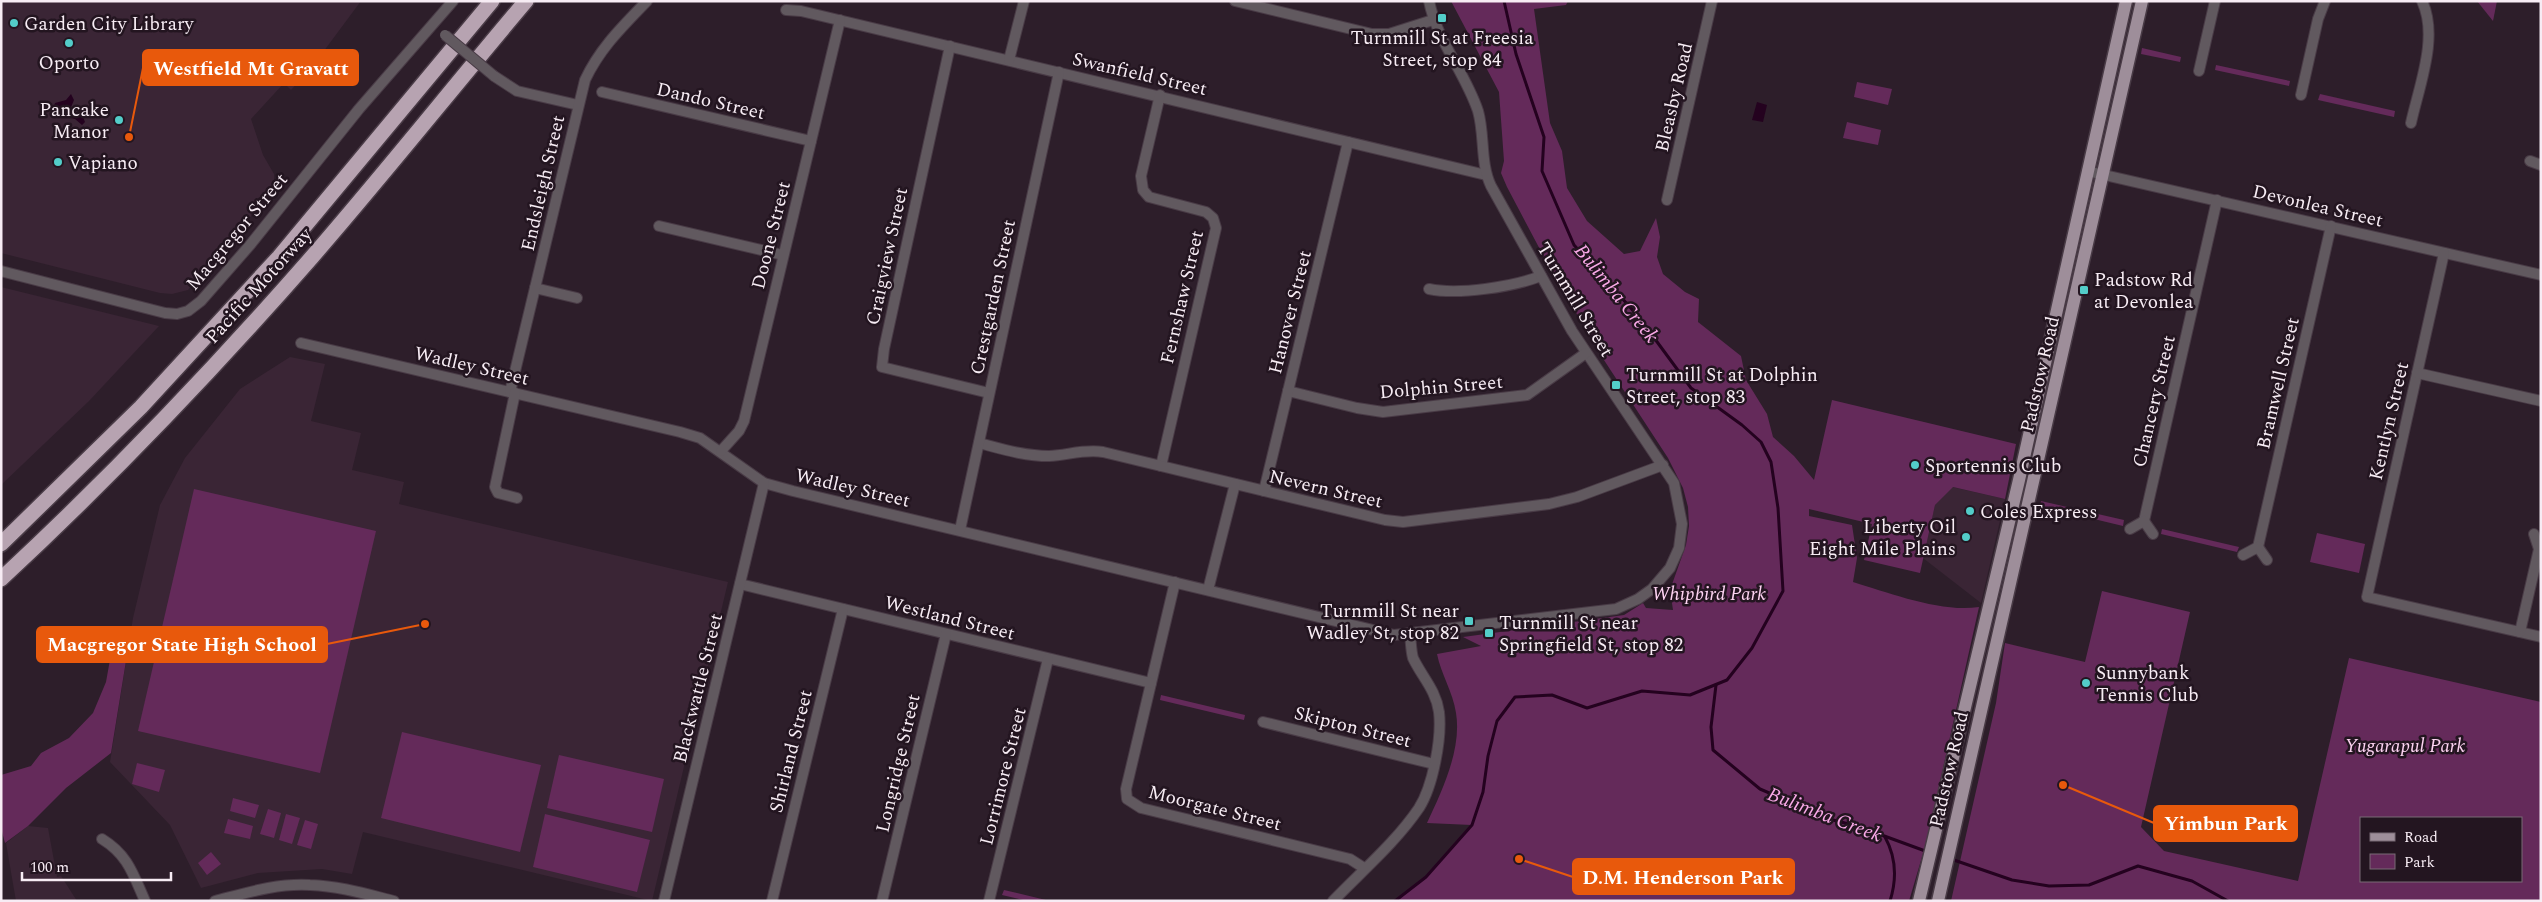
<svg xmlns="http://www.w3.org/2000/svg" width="2542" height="902" font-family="Spectral,serif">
	<rect width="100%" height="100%" fill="#2d1e2a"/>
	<g fill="#3a2535">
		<polygon points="1,1 361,1 312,67 291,90 284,83 251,119 263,155 274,174 274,182 263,202 188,290 172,294 160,293 1,253"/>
		<polygon points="1,287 159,326 89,401 1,485"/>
		<polygon points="290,357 325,364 311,421 361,433 352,470 404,482 399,504 728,582 652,901 363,832 352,874 322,869 258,873 201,888 170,825 110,762 133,618 160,505 185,458 240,389"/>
		<polygon points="1952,487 2005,499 1981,603 1923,558 1935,505"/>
		<polygon points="28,826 48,828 57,877 61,876 77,901 16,901 6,843"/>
	</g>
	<g fill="#642a5a" fill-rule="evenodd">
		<path d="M1451 1H1568L1566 5 1534 9 1550 123 1562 151 1567 188 1587 221 1624 254 1640 251 1656 218 1660 237 1657 257 1663 274 1685 292 1699 299 1698 322 1741 356 1746 380 1767 414 1773 437 1794 456 1814 480 1832 400 2016 444 2005 499 1953 487 1935 505 1920 573 1864 560 1872 524 1809 509V516L1852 525 1857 558 1853 582C1890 593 1941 613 1979 607L1927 840 1909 901H1395L1426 877 1472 825 1427 823C1442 791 1462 749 1456 713 1453 692 1441 674 1437 654L1481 646 1463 637 1624 615 1643 603 1646 608 1673 610 1670 590 1686 545 1689 526 1688 507 1683 488 1668 458 1602 357 1564 292 1559 279 1553 274 1507 187 1501 173 1504 161 1499 92Z"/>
		<polygon points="2477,1 2497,1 2493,21"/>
		<polygon points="2142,48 2181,57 2180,62 2141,54"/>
		<polygon points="2216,65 2290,81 2289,86 2215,70"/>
		<polygon points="1857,82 1892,89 1888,105 1854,97"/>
		<polygon points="2320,94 2395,111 2394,117 2318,100"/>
		<polygon points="1847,122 1881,130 1878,145 1843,138"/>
		<polygon points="194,489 376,531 320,773 138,731"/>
		<polygon points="2041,501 2124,520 2123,526 2040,506"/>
		<polygon points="2162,529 2239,547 2237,552 2161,534"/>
		<polygon points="2317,533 2365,544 2359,573 2310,562"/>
		<path d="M2102 591 2190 612 2141 827 2164 851 2298 881 2349 658 2541 702V901H1951L1996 703 2005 643 2085 662ZM2361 818H2521V881H2361Z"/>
		<polygon points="116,626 131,630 111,753 66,788 28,826 5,843 1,828 1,775 31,766 41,753 69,738 93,713 106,682"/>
		<polygon points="1161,695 1245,715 1244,720 1160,700"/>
		<polygon points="402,732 541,765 520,852 381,818"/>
		<polygon points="559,755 664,779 652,832 547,808"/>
		<polygon points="137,763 165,770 159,792 132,784"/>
		<polygon points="233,798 259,805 255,818 230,811"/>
		<polygon points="268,809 281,813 274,838 260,834"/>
		<polygon points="286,814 300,818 292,844 279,840"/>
		<polygon points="545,814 650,840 637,892 533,867"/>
		<polygon points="228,819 253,826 250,839 224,833"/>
		<polygon points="305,820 318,824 311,849 297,845"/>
		<polygon points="211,852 221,864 207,875 198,863"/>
		<polygon points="1004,890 1050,901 1027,901 1002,895"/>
	</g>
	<g fill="#24021f">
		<polygon points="71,94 74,100 69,112 72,116 83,117 85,122 82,125 75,119 66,117 64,112 66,108 64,105 57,108 54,106 55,103 66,100"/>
		<polygon points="1757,102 1767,105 1763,122 1752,120"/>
	</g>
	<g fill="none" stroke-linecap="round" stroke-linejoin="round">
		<g stroke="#24021f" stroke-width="3">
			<polyline points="1716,685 1711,727 1713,750 1760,789 1829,819 1857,826 1928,852"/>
			<path d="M1885 837C1896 857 1897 879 1890 901"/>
			<polyline points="1951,859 2012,880 2049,886 2089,885 2138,866 2192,881 2228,901"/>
			<polyline points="1395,901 1426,877 1472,825 1483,792 1488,756 1497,721 1515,697 1552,695 1587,708 1642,691 1690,695 1727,680 1752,648 1783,591 1778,508 1771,462 1761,442 1742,425 1691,388 1638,316 1574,245 1542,171 1544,137 1516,54 1504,1"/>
		</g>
		<defs>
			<g id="minor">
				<polyline points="1235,1 1372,34 1389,34 1433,20"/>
				<polyline points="786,10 801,11 1486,175"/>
				<polyline points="950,46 884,349 882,367 989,393"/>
				<polyline points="1009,60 1024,1"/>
				<polyline points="2199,71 2215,1"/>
				<polyline points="494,76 517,91 578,105"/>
				<polyline points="602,92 811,141"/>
				<polyline points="1160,95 1141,176 1143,190 1149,197 1206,212 1213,218 1216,228 1161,466"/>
				<polyline points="2301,95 2318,19 2325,1"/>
				<path d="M2411 123C2419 86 2439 37 2422 1"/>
				<polyline points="2530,161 2541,165"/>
				<polyline points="2087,171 2541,275"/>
				<polyline points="1667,200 1712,1"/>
				<polyline points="659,226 783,255"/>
				<polyline points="2444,253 2367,597 2541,637"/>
				<polyline points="1,271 165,313 177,314 188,311 201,301 250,245 359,109 453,1"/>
				<polyline points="535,288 577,298"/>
				<path d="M1429 289C1459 295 1512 287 1541 276"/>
				<path d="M301 343 680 432 700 438 764 483 793 491 1394 635 1616 609 1638 599 1652 589 1670 568 1679 548 1682 524 1674 483 1572 331 1491 186C1480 163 1485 135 1478 111 1465 72 1437 41 1429 1"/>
				<polyline points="2417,373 2541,401"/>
				<polyline points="1288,391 1357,408 1383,412 1527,395 1586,353"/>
				<path d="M510 392 585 80C600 48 622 27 647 1"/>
				<polyline points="515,393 495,487 498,493 517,498"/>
				<path d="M979 443C1002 449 1024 456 1049 456 1068 455 1084 449 1103 452L1385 520 1403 522 1549 504 1577 497 1663 465"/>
				<polyline points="721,451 739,431 744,421 840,20"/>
				<polyline points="1264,491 1348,142"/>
				<polyline points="2144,521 2217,200"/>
				<polyline points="2130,529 2144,521 2153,534"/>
				<polyline points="960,530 1059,72"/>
				<polyline points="2258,547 2331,226"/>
				<polyline points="2243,555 2258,547 2267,560"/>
				<polyline points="1175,582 1126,789 1127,799 1141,808 1350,859 1364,868"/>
				<polyline points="740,584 1151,683"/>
				<polyline points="1208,590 1235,484"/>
				<polyline points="2520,632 2539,549 2534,534"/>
				<polyline points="1263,722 1434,764"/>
				<path d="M102 839C128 855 133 874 145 901"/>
				<path d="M215 901C246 893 277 883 310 885 339 886 366 894 394 901"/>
				<polyline points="664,901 764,483"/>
				<polyline points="772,901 843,609"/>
				<polyline points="882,901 946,634"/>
				<polyline points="989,901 1048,659"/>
				<path d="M1333 901C1362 871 1396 842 1419 808 1433 786 1442 738 1439 712 1436 690 1422 677 1413 658 1411 651 1411 642 1410 635"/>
			</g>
			<g id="major">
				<polyline points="1919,901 2019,480 2126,1"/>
				<polyline points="1938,901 2142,1"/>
			</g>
			<g id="highway">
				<polyline points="1,544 141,407 279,257 492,1"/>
				<path d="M1 579C110 478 214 369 312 257 385 173 454 86 526 1"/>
			</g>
		</defs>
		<use href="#minor" stroke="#493b46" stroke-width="12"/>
		<use href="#major" stroke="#493b46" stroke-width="15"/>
		<use href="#highway" stroke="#493b46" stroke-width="18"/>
		<use href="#minor" stroke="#61595f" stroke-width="10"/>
		<use href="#major" stroke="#9e8e9a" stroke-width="12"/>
		<use href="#highway" stroke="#b7a3b1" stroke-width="15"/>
		<defs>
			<polyline id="minor-bridge" points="445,35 494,76"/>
		</defs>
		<use href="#minor-bridge" stroke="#493b46" stroke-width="12" stroke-linecap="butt"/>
		<use href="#minor-bridge" stroke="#61595f" stroke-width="10"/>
	</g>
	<g fill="#53cdc9" stroke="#231520" stroke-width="2">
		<rect x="1437" y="13" width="10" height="10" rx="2.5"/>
		<circle cx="14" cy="23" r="5"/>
		<circle cx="69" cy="43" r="5"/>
		<circle cx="119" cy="120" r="5"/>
		<circle cx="58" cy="162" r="5"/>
		<rect x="2079" y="285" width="10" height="10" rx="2.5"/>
		<rect x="1611" y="380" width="10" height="10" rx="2.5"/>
		<circle cx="1915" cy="465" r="5"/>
		<circle cx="1970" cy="511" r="5"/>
		<circle cx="1966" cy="537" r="5"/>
		<rect x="1464" y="616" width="10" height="10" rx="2.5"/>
		<rect x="1484" y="628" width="10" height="10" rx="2.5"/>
		<circle cx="2086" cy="683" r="5"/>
	</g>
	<g text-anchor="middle" stroke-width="5" stroke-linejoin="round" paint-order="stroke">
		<g font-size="19" fill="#f7ecf4" stroke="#231520" text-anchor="start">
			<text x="24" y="30">Garden City Library</text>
			<text x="1442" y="44" text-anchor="middle">Turnmill St at Freesia<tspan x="1442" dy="22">Street, stop 84</tspan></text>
			<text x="69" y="69" text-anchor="middle">Oporto</text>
			<text x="109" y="116" text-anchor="end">Pancake<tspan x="109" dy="22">Manor</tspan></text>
			<text x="68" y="169">Vapiano</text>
			<text x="2094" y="286">Padstow Rd<tspan x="2094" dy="22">at Devonlea</tspan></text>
			<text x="1626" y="381">Turnmill St at Dolphin<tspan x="1626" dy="22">Street, stop 83</tspan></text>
			<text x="1925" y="472">Sportennis Club</text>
			<text x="1980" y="518">Coles Express</text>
			<text x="1956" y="533" text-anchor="end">Liberty Oil<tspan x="1956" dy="22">Eight Mile Plains</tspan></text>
			<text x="1459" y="617" text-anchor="end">Turnmill St near<tspan x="1459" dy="22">Wadley St, stop 82</tspan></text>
			<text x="1499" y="629">Turnmill St near<tspan x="1499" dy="22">Springfield St, stop 82</tspan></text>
			<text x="2096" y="679">Sunnybank<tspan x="2096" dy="22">Tennis Club</tspan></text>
		</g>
		<g font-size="19" fill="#f7ecf4" stroke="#231520">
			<text transform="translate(1140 73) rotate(13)" y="7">Swanfield Street</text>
			<text transform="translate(1673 97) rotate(-77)" y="7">Bleasby Road</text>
			<text transform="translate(711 100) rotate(13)" y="7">Dando Street</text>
			<text transform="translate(542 183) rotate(-77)" y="7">Endsleigh Street</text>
			<text transform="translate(2318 205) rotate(13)" y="7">Devonlea Street</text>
			<text transform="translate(236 231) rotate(-50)" y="7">Macgregor Street</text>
			<text transform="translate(770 235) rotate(-76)" y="7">Doone Street</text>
			<text transform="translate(886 256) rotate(-78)" y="7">Craigview Street</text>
			<text transform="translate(258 285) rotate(-48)" y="7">Pacific Motorway</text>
			<text transform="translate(992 297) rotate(-78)" y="7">Crestgarden Street</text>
			<text transform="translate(1181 297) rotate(-77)" y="7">Fernshaw Street</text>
			<text transform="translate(1576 299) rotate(59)" y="7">Turnmill Street</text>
			<text transform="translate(1289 312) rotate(-76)" y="7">Hanover Street</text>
			<text transform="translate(472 365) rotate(13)" y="7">Wadley Street</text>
			<text transform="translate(2039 374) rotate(-77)" y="7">Padstow Road</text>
			<text transform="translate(2277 383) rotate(-77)" y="7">Bramwell Street</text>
			<text transform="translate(1441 386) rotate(-5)" y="7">Dolphin Street</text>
			<text transform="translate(2153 401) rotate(-77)" y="7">Chancery Street</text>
			<text transform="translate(2388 421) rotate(-77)" y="7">Kentlyn Street</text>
			<text transform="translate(853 487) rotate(13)" y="7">Wadley Street</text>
			<text transform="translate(1326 488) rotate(13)" y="7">Nevern Street</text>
			<text transform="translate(950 617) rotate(14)" y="7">Westland Street</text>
			<text transform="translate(697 688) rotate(-76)" y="7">Blackwattle Street</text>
			<text transform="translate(1353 726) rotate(14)" y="7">Skipton Street</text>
			<text transform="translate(790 751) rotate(-76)" y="7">Shirland Street</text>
			<text transform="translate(897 763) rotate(-77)" y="7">Longridge Street</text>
			<text transform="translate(1948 769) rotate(-77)" y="7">Padstow Road</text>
			<text transform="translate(1002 776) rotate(-76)" y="7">Lorrimore Street</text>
			<text transform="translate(1215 807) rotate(14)" y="7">Moorgate Street</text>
		</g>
		<g font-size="19" font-style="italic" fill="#fdd3f2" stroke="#231520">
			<text x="1709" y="600">Whipbird Park</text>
			<text x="2405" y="752">Yugarapul Park</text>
		</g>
		<g font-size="20" font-style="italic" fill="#faa9e8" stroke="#231520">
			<text transform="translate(1617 293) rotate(51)" y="7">Bulimba Creek</text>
			<text transform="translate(1825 814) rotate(21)" y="7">Bulimba Creek</text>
		</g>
	</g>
	<path fill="none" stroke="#e8590c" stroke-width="2" d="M129 137L143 68M425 624L327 644M2063 785L2154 823M1519 859L1573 877"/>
	<g fill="#e8590c" stroke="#231520" stroke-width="2">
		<circle cx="129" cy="137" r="5"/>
		<circle cx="425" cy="624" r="5"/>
		<circle cx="2063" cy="785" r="5"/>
		<circle cx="1519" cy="859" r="5"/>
	</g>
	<g fill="#e8590c" stroke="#e8590c" stroke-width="2">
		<rect x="143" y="50" width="215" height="35" rx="5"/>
		<rect x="37" y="627" width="290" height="35" rx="5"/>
		<rect x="2154" y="806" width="143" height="35" rx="5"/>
		<rect x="1573" y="859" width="221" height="35" rx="5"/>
	</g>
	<g font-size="20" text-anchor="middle" font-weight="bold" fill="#fff">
		<text x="251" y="75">Westfield Mt Gravatt</text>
		<text x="182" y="651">Macgregor State High School</text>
		<text x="2226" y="830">Yimbun Park</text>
		<text x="1683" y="884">D.M. Henderson Park</text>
	</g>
	<rect width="2542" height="902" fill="none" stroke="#f7ecf4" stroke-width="5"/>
	<rect x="2360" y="817" width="162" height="65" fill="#231520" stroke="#786b75"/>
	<rect x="2370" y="833" width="25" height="8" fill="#9e8e9a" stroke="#786b75"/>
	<text x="2404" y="842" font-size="15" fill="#f7ecf4">Road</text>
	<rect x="2370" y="854" width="25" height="15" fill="#642a5a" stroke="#786b75"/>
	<text x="2404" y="867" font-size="15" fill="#f7ecf4">Park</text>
	<path d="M22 872v8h149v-8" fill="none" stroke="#f7ecf4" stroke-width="2.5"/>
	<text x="30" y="872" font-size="15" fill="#f7ecf4" stroke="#231520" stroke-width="4" paint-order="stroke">100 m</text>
</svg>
